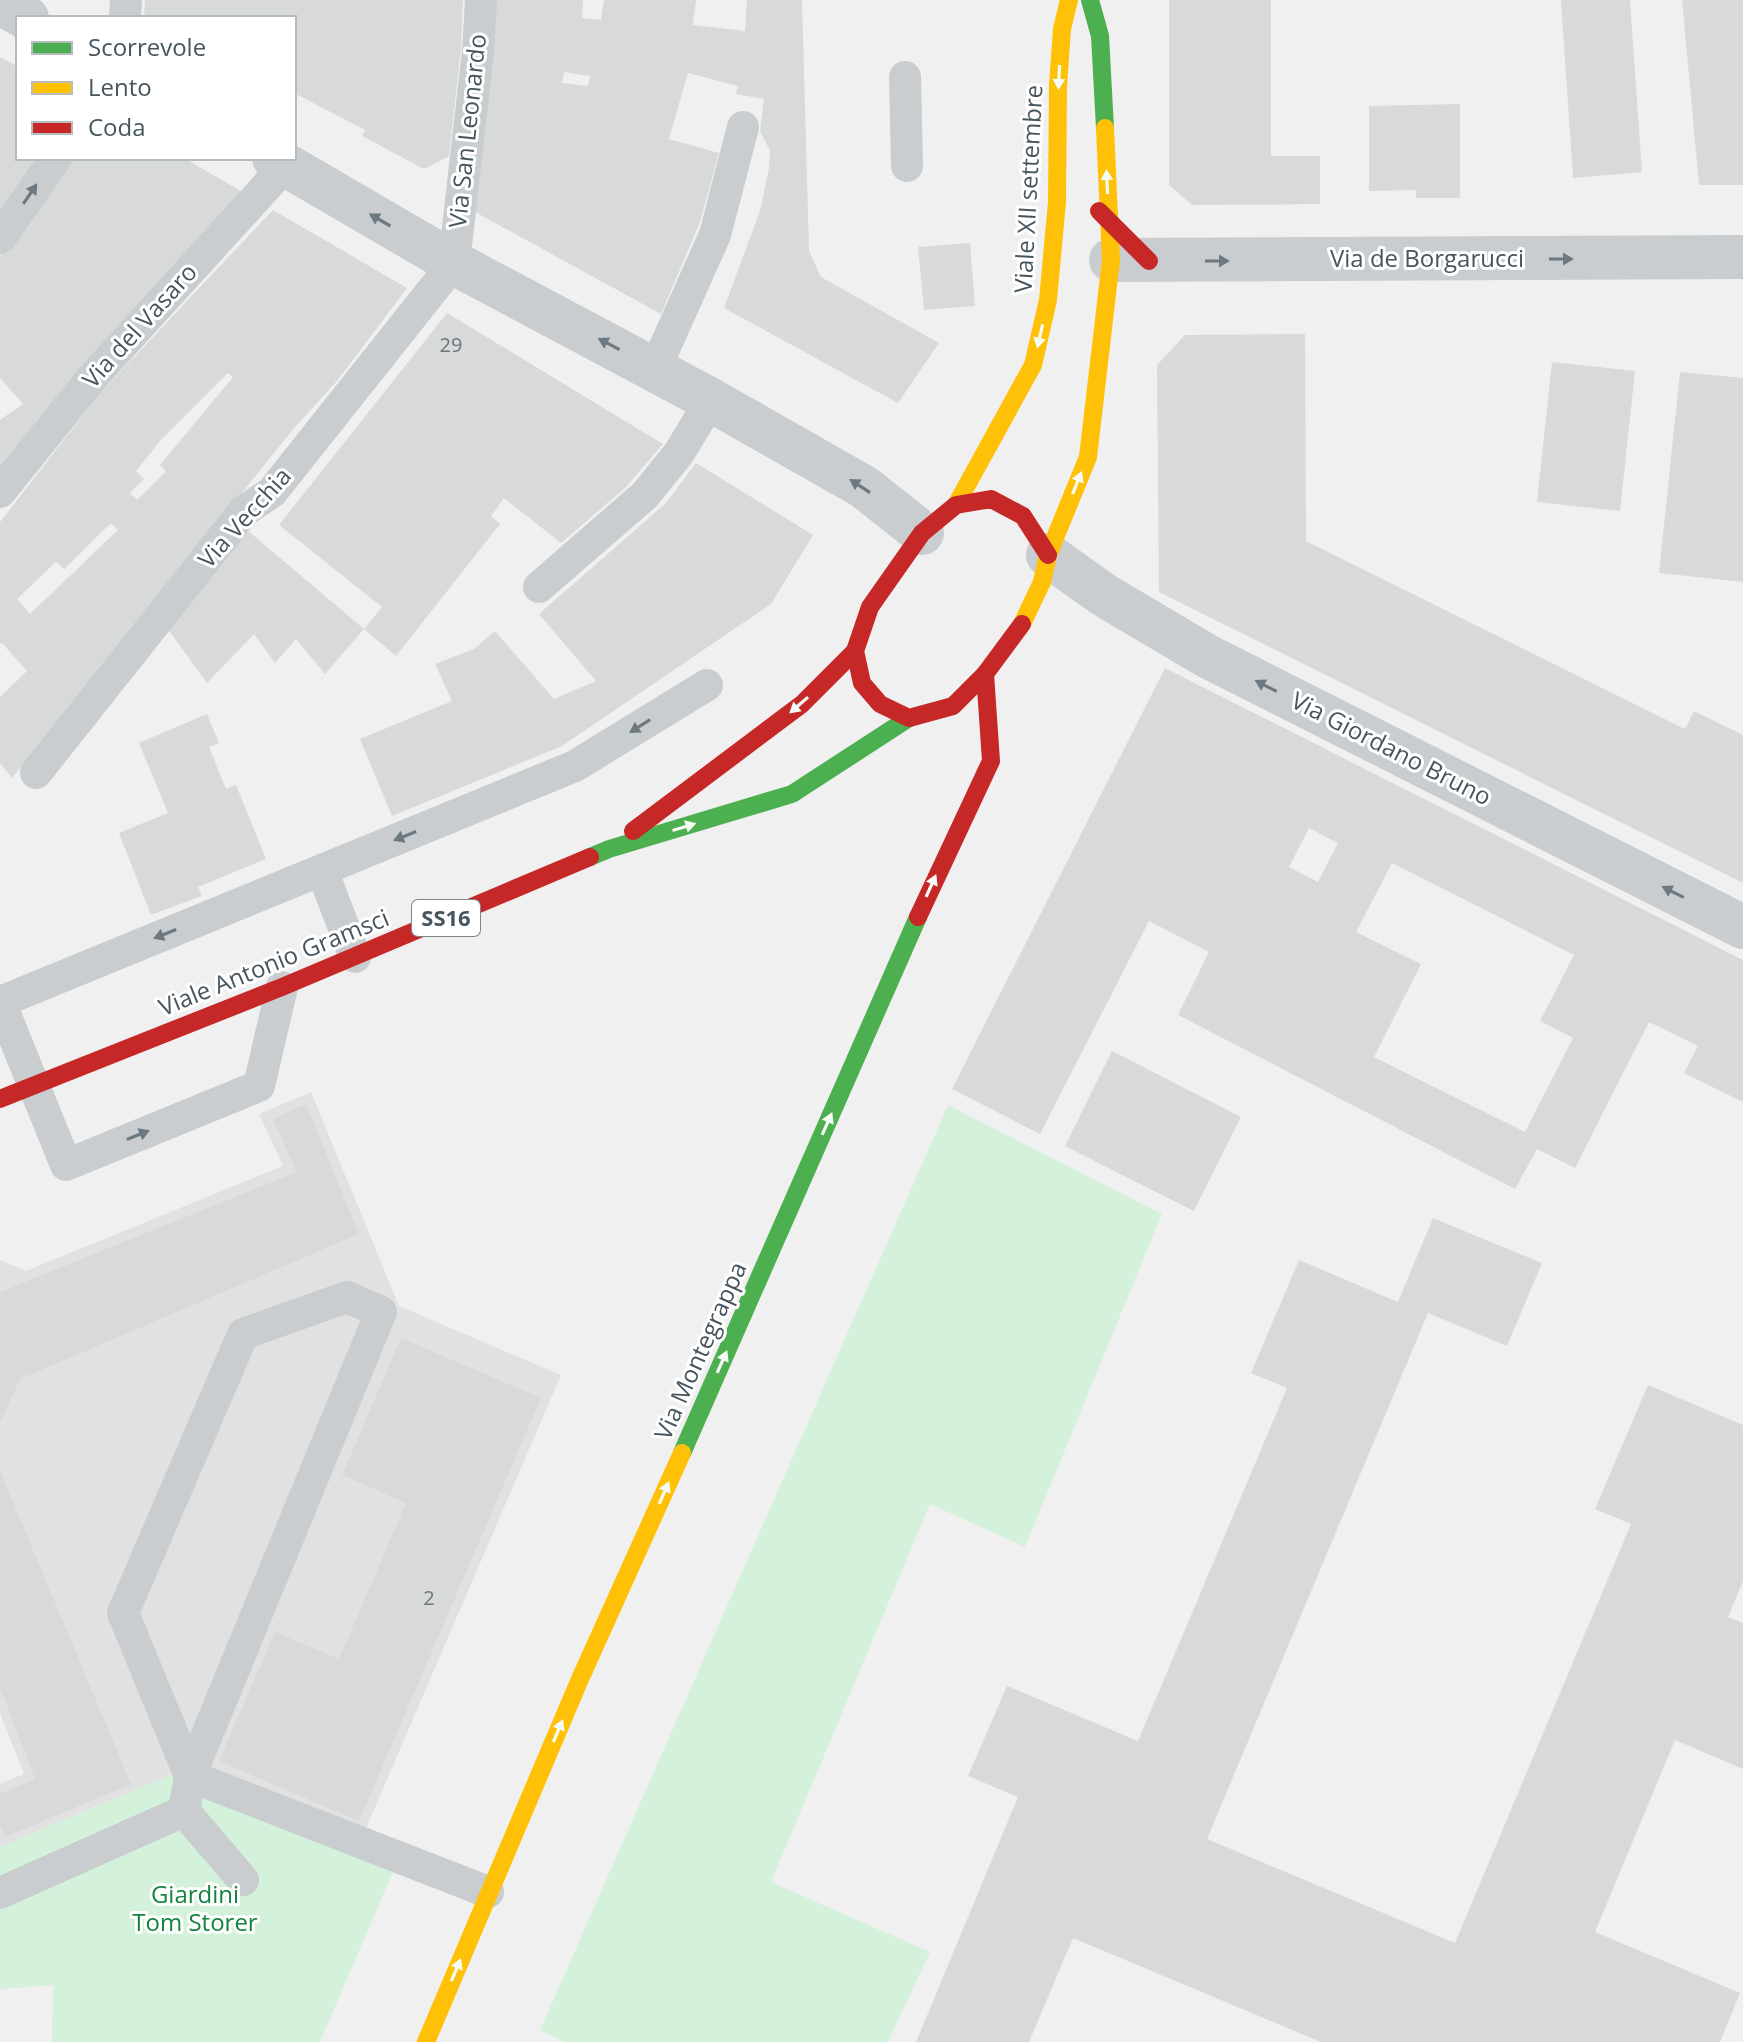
<svg xmlns="http://www.w3.org/2000/svg" width="1743" height="2042" font-family="'Open Sans',sans-serif">
	<rect width="100%" height="100%" fill="#f1f0f0"/>
	<polygon fill="#e2e1e2" points="311,1092 399,1306 561,1375 364,1833 199,1763 0,1847 0,1784 24,1774 0,1713 0,1260 26,1271 283,1166 259,1114"/>
	<g fill="#d4f1dc">
		<polygon points="948,1105 1162,1214 1025,1547 930,1504 771,1882 930,1952 888,2042 564,2042 540,2030"/>
		<polygon points="199,1763 402,1851 320,2042 52,2042 53,1985 0,1989 0,1847"/>
	</g>
	<g fill="#d8d9d9" fill-rule="evenodd">
		<polygon points="145,0 463,0 461,48 449,156 424,169 362,136 365,130 294,93 294,18 148,18 144,16"/>
		<path d="M497 0H583L582 18 601 20 604 0H696L693 25 745 31 747 0H802L809 251 821 277 939 343 898 403 724 308 760 211 769 168 770 151 760 131 764 99 736 94 738 86 688 73 687 76 669 139 719 153 700 222 661 314 475 212ZM564 72 590 76 588 86 562 83Z"/>
		<polygon points="1169,0 1271,0 1271,156 1320,156 1320,204 1192,205 1169,185"/>
		<polygon points="1561,0 1630,0 1642,172 1573,178"/>
		<polygon points="1682,0 1743,0 1743,185 1699,185"/>
		<polygon points="0,57 18,67 18,158 44,158 0,219"/>
		<polygon points="1460,104 1460,198 1416,198 1416,190 1369,191 1369,106"/>
		<polygon points="72,158 184,158 244,193 0,475 0,420 23,404 0,378 0,256 37,200"/>
		<path d="M273 210 407 288 337 381 295 427 12 778 0 763V697L27 671 2 643 0 644V522L101 392ZM228 373 233 377 160 465 166 471 137 500 130 493 144 479 136 471 161 440ZM111 523 118 530 30 614 17 599 56 562 64 569Z"/>
		<polygon points="970,243 975,306 924,310 918,247"/>
		<polygon points="447,313 663,444 626,487 561,543 504,498 491,516 500,524 396,656 364,629 382,607 279,525"/>
		<polygon points="1305,334 1306,541 1685,729 1694,711 1743,735 1743,883 1159,592 1157,365 1185,335"/>
		<polygon points="1552,362 1635,371 1620,511 1537,502"/>
		<polygon points="1680,372 1743,378 1743,582 1659,573"/>
		<polygon points="696,463 813,535 771,604 562,746 392,816 360,739 452,701 435,664 474,649 495,631 554,699 596,681 539,614 666,503"/>
		<polygon points="247,530 364,629 325,674 296,639 275,663 254,634 207,683 167,628"/>
		<path d="M1165 668 1743 960V1102L1684 1073 1698 1046 1649 1022 1575 1168 1537 1149 1515 1189 1178 1015 1209 952 1149 921 1040 1134 952 1089ZM1309 828 1338 843 1318 882 1289 867ZM1392 863 1574 955 1540 1021 1573 1038 1525 1132 1374 1057 1421 964 1356 932Z"/>
		<polygon points="207,714 219,743 209,747 226,789 236,785 266,859 198,887 202,896 151,915 119,833 168,813 139,743"/>
		<polygon points="1112,1051 1241,1117 1194,1211 1065,1146"/>
		<polygon points="306,1104 359,1234 20,1379 0,1423 0,1292 297,1172 273,1119"/>
		<polygon points="1433,1218 1542,1263 1507,1346 1428,1313 1207,1839 1455,1943 1631,1524 1595,1509 1648,1385 1743,1425 1743,1581 1728,1617 1743,1623 1743,1769 1675,1740 1595,1932 1740,1993 1720,2042 1321,2042 1073,1938 1029,2042 916,2042 1018,1797 968,1776 1007,1686 1138,1741 1287,1388 1251,1373 1299,1260 1398,1302"/>
		<polygon points="401,1338 541,1398 359,1821 219,1761 275,1632 339,1659 406,1503 342,1475"/>
		<polygon points="0,1471 131,1784 5,1837 0,1825 0,1794 35,1779 0,1687"/>
	</g>
	<g fill="none" stroke-linecap="round" stroke-linejoin="round">
		<g stroke="#c9cdcf" stroke-width="32">
			<polyline points="125,18 126,0"/>
			<polyline points="905,77 907,166"/>
			<polyline points="0,238 56,158"/>
			<polyline points="655,369 715,235 743,127"/>
			<polyline points="0,492 92,378 286,165"/>
			<polyline points="539,587 645,495 679,453 711,400"/>
			<polyline points="36,773 244,511 272,492 454,263 478,51 481,0"/>
			<polyline points="322,870 355,957"/>
			<polyline points="0,1002 575,766 707,685"/>
			<polyline points="0,1002 66,1165 259,1086 282,987"/>
			<polyline points="184,1811 243,1880"/>
			<polyline points="0,1893 184,1811 190,1776 381,1312 347,1297 243,1334 123,1613 190,1776 488,1892"/>
		</g>
		<g stroke="#c9cdcf" stroke-width="44">
			<polyline points="0,3 27,18"/>
			<polyline points="274,158 454,263 711,400 864,487 922,533"/>
			<polyline points="1111,260 1743,257"/>
			<polyline points="1048,555 1104,595 1207,656 1743,927"/>
		</g>
		<g stroke="#4caf50" stroke-width="18">
			<polyline points="1090,0 1100,36 1105,128"/>
			<polyline points="590,857 609,849 792,794 909,718"/>
			<polyline points="682,1453 918,917"/>
		</g>
		<g stroke="#ffc107" stroke-width="18">
			<polyline points="956,505 1033,365 1048,300 1057,202 1058,86 1062,29 1069,0"/>
			<polyline points="1022,624 1042,582 1048,555 1088,457 1111,260 1105,128"/>
			<polyline points="426,2042 580,1679 682,1453"/>
		</g>
		<g stroke="#c62828" stroke-width="18">
			<polyline points="1099,211 1149,261"/>
			<polyline points="1022,624 985,674 953,706 909,718 880,704 862,683 855,651 870,607 922,533 956,505 991,499 1023,516 1048,555"/>
			<polyline points="633,831 802,704 855,651"/>
			<polyline points="918,917 991,761 985,674"/>
			<polyline points="0,1099 282,987 590,857"/>
		</g>
	</g>
	<defs><path id="oneway-solid" d="M-6-.8H1V-3.2L6.5 0L1 3.2V.8H-6Z" transform="scale(2)"/></defs>
	<g fill="#f6fbf6">
		<use href="#oneway-solid" transform="translate(1059 77) rotate(93)"/>
		<use href="#oneway-solid" transform="translate(1107 182) rotate(-93)"/>
		<use href="#oneway-solid" transform="translate(1040 336) rotate(103)"/>
		<use href="#oneway-solid" transform="translate(1077 483) rotate(-68)"/>
		<use href="#oneway-solid" transform="translate(799 705) rotate(139)"/>
		<use href="#oneway-solid" transform="translate(684 827) rotate(-17)"/>
		<use href="#oneway-solid" transform="translate(931 886) rotate(-66)"/>
		<use href="#oneway-solid" transform="translate(827 1124) rotate(-66)"/>
		<use href="#oneway-solid" transform="translate(722 1362) rotate(-66)"/>
		<use href="#oneway-solid" transform="translate(664 1493) rotate(-66)"/>
		<use href="#oneway-solid" transform="translate(558 1731) rotate(-67)"/>
		<use href="#oneway-solid" transform="translate(456 1970) rotate(-67)"/>
	</g>
	<g fill="#6d7980">
		<use href="#oneway-solid" transform="translate(30 194) rotate(-56)"/>
		<use href="#oneway-solid" transform="translate(380 220) rotate(-150)"/>
		<use href="#oneway-solid" transform="translate(1561 259)"/>
		<use href="#oneway-solid" transform="translate(1217 261)"/>
		<use href="#oneway-solid" transform="translate(609 344) rotate(-152)"/>
		<use href="#oneway-solid" transform="translate(860 486) rotate(-147)"/>
		<use href="#oneway-solid" transform="translate(1266 686) rotate(-153)"/>
		<use href="#oneway-solid" transform="translate(640 726) rotate(148)"/>
		<use href="#oneway-solid" transform="translate(405 836) rotate(158)"/>
		<use href="#oneway-solid" transform="translate(1673 892) rotate(-153)"/>
		<use href="#oneway-solid" transform="translate(165 934) rotate(158)"/>
		<use href="#oneway-solid" transform="translate(138 1135) rotate(-22)"/>
	</g>
	<g text-anchor="middle" stroke-width="6" stroke-linejoin="round" paint-order="stroke">
		<g font-size="20" fill="#6b777e">
			<text x="451" y="352">29</text>
			<text x="429" y="1605">2</text>
		</g>
		<rect fill="#fff" stroke="#7e888e" stroke-width="2" x="412" y="900" width="68" height="36" rx="6"/>
		<g font-size="22" font-weight="bold" fill="#46555e">
			<text x="446" y="926">SS16</text>
		</g>
		<g font-size="24" fill="#46555e" stroke="#fff">
			<text transform="translate(468 131) rotate(-84)" y="8">Via San Leonardo</text>
			<text transform="translate(1029 189) rotate(-87)" y="8">Viale XII settembre</text>
			<text x="1427" y="267">Via de Borgarucci</text>
			<text transform="translate(140 326) rotate(-48)" y="8">Via del Vasaro</text>
			<text transform="translate(245 518) rotate(-48)" y="8">Via Vecchia</text>
			<text transform="translate(1391 749) rotate(27)" y="8">Via Giordano Bruno</text>
			<text transform="translate(274 963) rotate(-22)" y="8">Viale Antonio Gramsci</text>
			<text transform="translate(701 1351) rotate(-66)" y="8">Via Montegrappa</text>
		</g>
		<g font-size="24" fill="#13843f" stroke="#fff">
			<text x="195" y="1903">Giardini<tspan x="195" dy="28">Tom Storer</tspan></text>
		</g>
	</g>
	<rect x="16" y="16" width="280" height="144" fill="#ffffff" stroke="#b5bbbf" stroke-width="2"/>
	<rect x="32" y="42" width="40" height="12" fill="#4caf50" stroke="#b5bbbf" stroke-width="2"/>
	<text x="88" y="56" font-size="24" fill="#46555e">Scorrevole</text>
	<rect x="32" y="82" width="40" height="12" fill="#ffc107" stroke="#b5bbbf" stroke-width="2"/>
	<text x="88" y="96" font-size="24" fill="#46555e">Lento</text>
	<rect x="32" y="122" width="40" height="12" fill="#c62828" stroke="#b5bbbf" stroke-width="2"/>
	<text x="88" y="136" font-size="24" fill="#46555e">Coda</text>
</svg>
